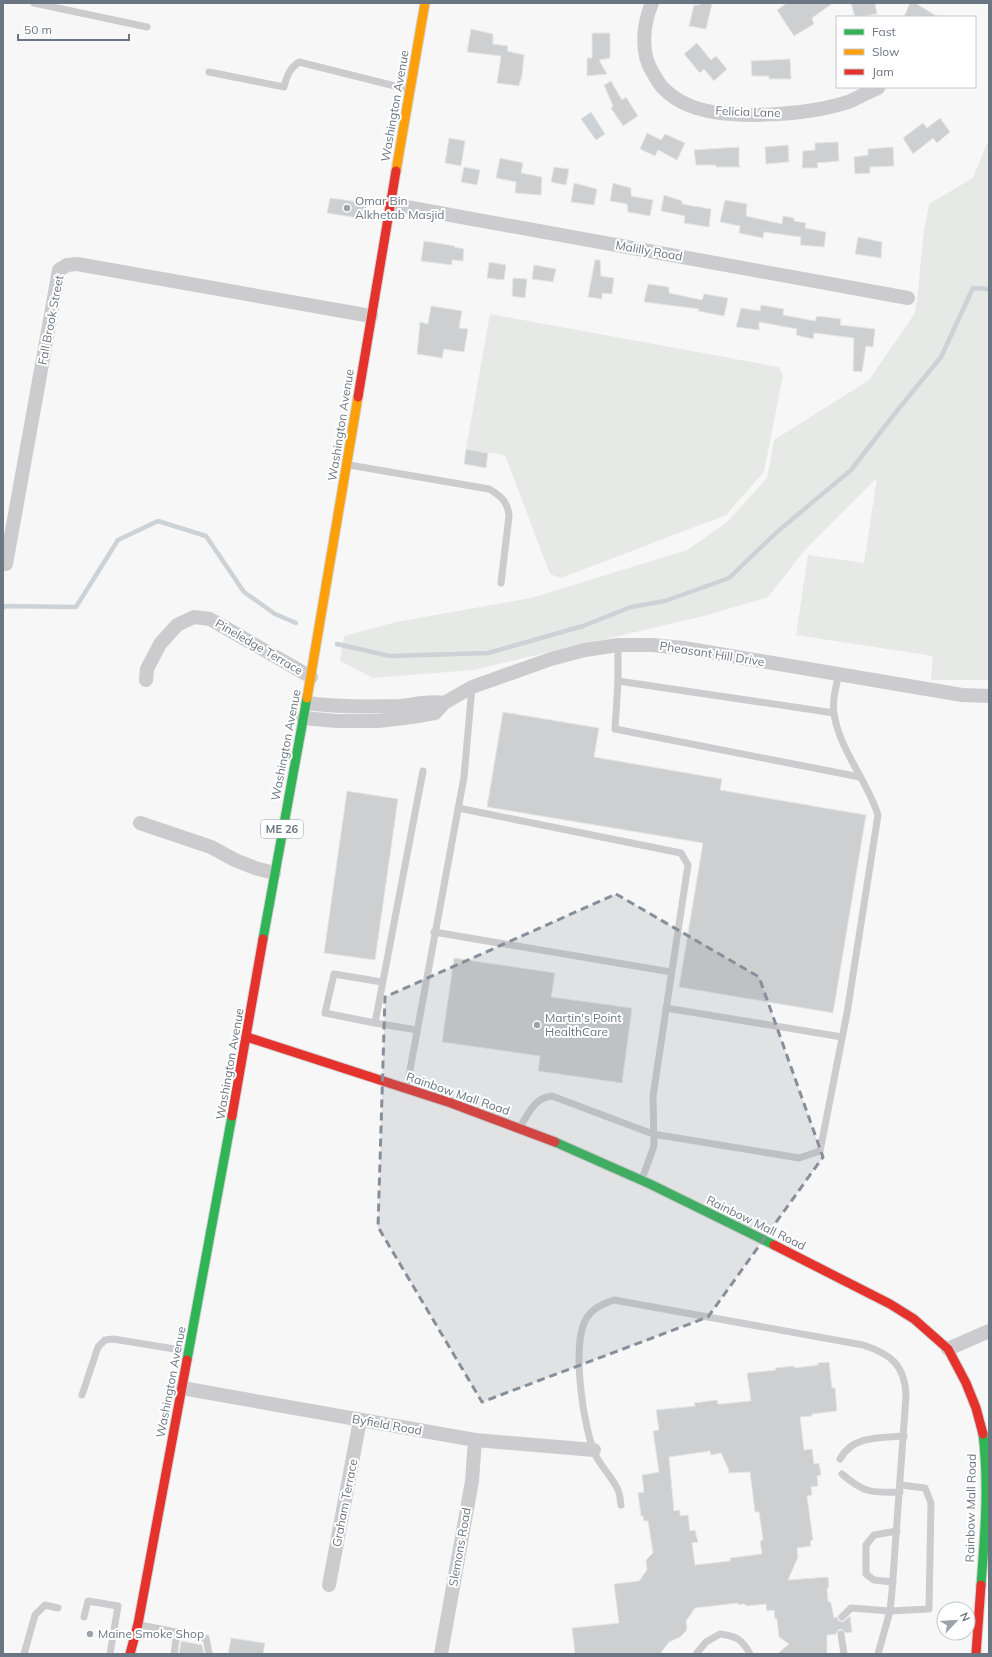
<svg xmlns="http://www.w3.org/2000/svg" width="992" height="1657" font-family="Mulish,sans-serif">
	<rect width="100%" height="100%" fill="#f7f7f7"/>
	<g fill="#e6e9e5">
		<polygon points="989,139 989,680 931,680 933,656 796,635 808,555 864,563 877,478 804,551 768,597 704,616 473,670 373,678 340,661 344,636 396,622 531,598 687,550 727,522 767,478 774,440 869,380 915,313 918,292 923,237 929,204 973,178"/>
		<polygon points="490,314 779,367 783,375 764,472 726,515 561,578 550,574 505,455 466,449"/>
	</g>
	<polygon fill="#ccd2d5" points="591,112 605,134 596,140 581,119"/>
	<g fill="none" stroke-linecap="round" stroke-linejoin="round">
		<g stroke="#ccd2d5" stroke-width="4.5">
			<polyline points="3,608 5,606 76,607 118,540 158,521 206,536 244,592 275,614 296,623"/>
			<polyline points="337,644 390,656 488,653 583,626 631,607 665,601 729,578 777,532 851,470 900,407 941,357 973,288 989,289"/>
		</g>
	</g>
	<g fill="#cecfd0" stroke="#e6e6e6" fill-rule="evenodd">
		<polygon points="700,3 712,3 706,29 689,26 694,5 699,5"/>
		<polygon points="787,3 833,3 812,18 814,24 794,36 777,10"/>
		<polygon points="851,3 875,3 877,14 855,17"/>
		<polygon points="910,3 915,3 938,17 904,17"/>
		<polygon points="471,29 493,34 493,44 508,46 507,51 524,55 522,75 519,86 497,83 501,56 467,52"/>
		<polygon points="592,33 610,33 610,58 599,60 607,74 587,76 587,58 592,58"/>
		<polygon points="697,43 711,60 716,56 727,69 714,81 704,69 700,73 684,54"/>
		<polygon points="790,59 791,79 769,79 769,76 752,76 751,61"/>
		<polygon points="611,81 622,100 626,97 638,116 623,126 611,108 613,106 604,85"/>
		<polygon points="940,118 950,132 937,143 933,138 913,154 903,138 923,123 927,128"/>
		<polygon points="647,133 661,140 665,134 685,143 677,160 658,150 655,156 640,149"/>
		<polygon points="449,138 465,141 461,166 445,163"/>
		<polygon points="838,142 839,161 817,163 818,168 802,168 803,151 815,150 815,143"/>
		<polygon points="788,145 789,162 766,164 765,147"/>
		<polygon points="739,147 739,165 741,167 716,167 716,165 696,165 694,150"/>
		<polygon points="893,147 894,166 870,167 870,173 855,174 854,157 868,155 868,149"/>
		<polygon points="500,158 523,163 521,173 542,177 541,195 515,193 516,182 496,178"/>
		<polygon points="464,167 480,170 477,185 461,182"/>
		<polygon points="554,167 569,169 566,185 551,182"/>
		<polygon points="574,183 597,189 594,205 571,202"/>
		<polygon points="613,183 631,188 631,196 653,200 650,216 628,212 627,204 610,201"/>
		<polygon points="664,195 682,201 682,204 711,209 709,227 684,223 685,216 661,211"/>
		<polygon points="330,198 367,203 364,219 327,213"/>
		<polygon points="725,200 747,204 746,216 782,224 783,216 794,218 794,221 806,223 805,228 826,232 824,247 800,245 801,237 764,232 763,238 739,233 740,226 720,222"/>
		<polygon points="858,237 882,242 881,258 855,254"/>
		<polygon points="424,241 455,246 454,247 464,249 463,261 452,260 452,265 421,261"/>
		<polygon points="595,260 600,260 601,276 614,278 612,294 602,293 602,299 588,297"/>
		<polygon points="489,262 506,265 504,280 487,278"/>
		<polygon points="534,265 556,269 553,282 532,279"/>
		<polygon points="513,278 527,279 525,298 512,296"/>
		<polygon points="648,284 669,287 669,293 702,300 704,294 728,298 724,316 698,311 699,309 644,302"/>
		<polygon points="761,305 784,309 783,315 815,321 817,316 841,319 840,325 875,329 873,347 866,346 862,372 853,371 854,338 814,333 813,339 796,335 797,329 759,322 759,330 736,327 741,308 760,311"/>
		<polygon points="431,306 462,311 459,328 468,329 464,352 444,349 442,358 417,354 420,322 428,324"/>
		<polygon points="466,449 488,453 486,468 464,464"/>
		<polygon points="503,712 599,728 594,757 722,779 720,790 866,815 833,1013 679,987 703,843 487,807"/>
		<polygon points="347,791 398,799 375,960 324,953"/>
		<polygon points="454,958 555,973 551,997 632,1008 622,1083 538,1071 540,1056 442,1042"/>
		<path d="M829 1362 832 1388H835L837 1411 812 1414V1416L800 1417 804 1450 812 1449 814 1464 819 1463 821 1475 817 1476 818 1486 811 1487 812 1495 807 1496 813 1540 810 1541 811 1546 797 1548 798 1557 788 1580 828 1577 829 1586 827 1589 828 1601 831 1603 834 1618 837 1617 839 1621 843 1622 850 1616 852 1632 846 1633 841 1629 838 1630 836 1634 827 1635V1654H777L789 1644 779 1637 777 1619H775L774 1610 767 1611 766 1604 747 1606 744 1604 738 1605V1603L695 1608 686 1621 687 1628 686 1631 680 1637 669 1642 660 1654H575L572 1628 619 1623 614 1584 639 1581 647 1570 646 1560 653 1553 648 1521H644L643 1516H641L638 1493 644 1492 642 1475 659 1472 653 1431 659 1430 656 1410 695 1406 694 1403 717 1400 718 1404H720L751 1401 747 1373 776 1370 775 1368 794 1366V1368L818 1365V1363ZM710 1451 711 1455 721 1453 728 1468 729 1473 750 1472 755 1512H759L763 1540 760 1541 762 1554 730 1558V1561L695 1565 692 1543 698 1542 695 1530 690 1531 688 1515 680 1516V1510L674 1511 669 1457Z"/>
		<polygon points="231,1638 265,1643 263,1654 228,1654"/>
		<polygon points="181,1641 202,1645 204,1654 179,1654"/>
	</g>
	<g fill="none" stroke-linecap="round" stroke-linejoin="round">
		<defs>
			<g id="fast">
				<polyline points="263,939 307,698"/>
				<polyline points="555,1142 650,1184 774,1245"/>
				<polyline points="187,1360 232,1116"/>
				<path d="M981 1585C985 1534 989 1485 983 1434"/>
			</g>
			<g id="slow">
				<polyline points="396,171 425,3"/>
				<polyline points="307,698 358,397"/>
			</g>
			<g id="jam">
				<polyline points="358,397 396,171"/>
				<polyline points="247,1037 451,1103 555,1142"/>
				<polyline points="232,1116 263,939"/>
				<polyline points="774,1245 890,1304 914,1319 948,1349 966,1383 976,1408 983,1434"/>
				<polyline points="130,1654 138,1624 187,1360"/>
				<polyline points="976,1654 981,1585"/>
			</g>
		</defs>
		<use href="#fast" stroke="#d3d4d4" stroke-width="11"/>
		<use href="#slow" stroke="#d3d4d4" stroke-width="11"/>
		<use href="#jam" stroke="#d3d4d4" stroke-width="11"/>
		<g stroke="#ccccce" stroke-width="7">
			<polyline points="34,3 147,27"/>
			<path d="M209 72 284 87C287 75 290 68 299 62L407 89"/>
			<path d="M349 465 489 489C501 496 508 502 509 516L501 583"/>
			<polyline points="618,645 618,681 834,713"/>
			<polyline points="618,681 615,729 860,777"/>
			<polyline points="458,808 681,853 688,865 653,1096 654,1146 642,1179"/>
			<polyline points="434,932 671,972"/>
			<polyline points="666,1008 842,1037"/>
			<polyline points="375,1023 325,1013 334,974 382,982"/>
			<polyline points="417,1030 375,1023 423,771"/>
			<polyline points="407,1086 464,777 472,687"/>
			<path d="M520 1127C529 1113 534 1098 552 1096L653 1134 799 1158 820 1151 847 1013 878 815C867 780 840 751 834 714 832 700 836 687 839 674"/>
			<polyline points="82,1395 98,1347 105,1340 113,1339 187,1351"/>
			<path d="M840 1459C853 1435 881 1438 904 1436"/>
			<path d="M842 1474C864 1493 871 1493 900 1492"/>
			<path d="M621 1505C620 1500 620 1494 618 1490 613 1478 602 1468 596 1456 583 1429 572 1348 585 1321 591 1309 602 1304 614 1300L863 1345C891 1354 905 1365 906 1396L892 1591 890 1611 878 1654"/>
			<polyline points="893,1582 874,1580 866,1574 866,1545 874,1535 897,1531"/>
			<polyline points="84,1617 88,1601 118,1606 110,1654"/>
			<polyline points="842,1617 851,1608 890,1611 929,1609 931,1503 925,1488 901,1485"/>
			<polyline points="140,1625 206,1638 209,1654"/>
			<polyline points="841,1634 844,1654"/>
			<polyline points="24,1654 35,1615 45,1605 58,1608"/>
			<polyline points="174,1654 177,1632"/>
			<path d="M696 1654 706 1642 720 1634C736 1636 742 1639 750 1654"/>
		</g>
		<g stroke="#ccccce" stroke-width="14">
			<path d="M652 3C643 24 640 53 653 73 656 78 659 84 663 88 669 94 679 101 686 104 724 122 808 115 848 102 858 98 868 92 878 88"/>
			<polyline points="390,204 908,298"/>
			<polyline points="6,564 59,270 67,265 77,264 371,316"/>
			<polyline points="146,680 147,669 160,644 177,625 194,617 210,619 311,677"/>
			<path d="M306 703C337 707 367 707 398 706 414 705 428 700 444 703"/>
			<polyline points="303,718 337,721 378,721 412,717 435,713 444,703 472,687 551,659 585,650 618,645 652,645 684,648 962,695 989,696"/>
			<polyline points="140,823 211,847 235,860 255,868 274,873"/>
			<polyline points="948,1349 989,1331"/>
			<polyline points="182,1388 475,1440 594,1450"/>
			<polyline points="329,1585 360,1420"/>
			<polyline points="441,1654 472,1481 475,1440"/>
		</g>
		<use href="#fast" stroke="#30b455" stroke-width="9"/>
		<use href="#slow" stroke="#ff9f0a" stroke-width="9"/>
		<use href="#jam" stroke="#e5322d" stroke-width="9"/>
	</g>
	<path fill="#868f9a" fill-opacity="0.2" stroke="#868f9a" stroke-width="3" stroke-dasharray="8 5" stroke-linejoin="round" d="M616 894 759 977 823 1157 708 1317 482 1402 378 1227 385 997Z"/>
	<g fill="#9ca3ac" stroke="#fff" stroke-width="1.5">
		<circle cx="347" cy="208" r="4"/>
		<circle cx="537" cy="1025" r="4"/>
		<circle cx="90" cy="1634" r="4"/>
	</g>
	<g text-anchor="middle" stroke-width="4" stroke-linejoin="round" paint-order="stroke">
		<rect fill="#fff" stroke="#979fa8" stroke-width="1" x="261" y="820" width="42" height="18" rx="3"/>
		<g font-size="11" font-weight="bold" fill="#6b7683">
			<text x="282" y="833">ME 26</text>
		</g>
		<g font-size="12" fill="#6b7683" stroke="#fff">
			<text transform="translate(395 106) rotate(-80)" y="4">Washington Avenue</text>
			<text transform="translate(748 112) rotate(2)" y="4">Felicia Lane</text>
			<text transform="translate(649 251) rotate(10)" y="4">Malilly Road</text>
			<text transform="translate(51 320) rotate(-79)" y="4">Fall Brook Street</text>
			<text transform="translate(341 425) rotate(-81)" y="4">Washington Avenue</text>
			<text transform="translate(259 647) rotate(30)" y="4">Pineledge Terrace</text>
			<text transform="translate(712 654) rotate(9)" y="4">Pheasant Hill Drive</text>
			<text transform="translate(286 745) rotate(-79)" y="4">Washington Avenue</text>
			<text transform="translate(230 1064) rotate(-80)" y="4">Washington Avenue</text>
			<text transform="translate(458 1094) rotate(19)" y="4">Rainbow Mall Road</text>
			<text transform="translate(756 1223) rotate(26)" y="4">Rainbow Mall Road</text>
			<text transform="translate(171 1382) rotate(-79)" y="4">Washington Avenue</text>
			<text transform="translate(387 1425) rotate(10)" y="4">Byfield Road</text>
			<text transform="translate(345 1503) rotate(-79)" y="4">Graham Terrace</text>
			<text transform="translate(971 1508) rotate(-89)" y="4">Rainbow Mall Road</text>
			<text transform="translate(460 1547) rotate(-80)" y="4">Slemons Road</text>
		</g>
		<g font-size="12" fill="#6b7683" stroke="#fff" text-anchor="start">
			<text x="355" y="205">Omar Bin<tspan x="355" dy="14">Alkhetab Masjid</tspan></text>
			<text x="545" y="1022">Martin's Point<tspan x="545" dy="14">HealthCare</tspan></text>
			<text x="98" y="1638">Maine Smoke Shop</text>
		</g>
	</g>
	<rect width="992" height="1657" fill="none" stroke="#6b7683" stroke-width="8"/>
	<rect x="836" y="16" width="140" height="72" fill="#ffffff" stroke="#c4c8cd"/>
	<rect x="844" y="29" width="20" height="6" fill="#30b455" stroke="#c4c8cd"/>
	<text x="872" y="36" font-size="12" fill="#6b7683">Fast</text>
	<rect x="844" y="49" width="20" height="6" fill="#ff9f0a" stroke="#c4c8cd"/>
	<text x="872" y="56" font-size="12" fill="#6b7683">Slow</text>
	<rect x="844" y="69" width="20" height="6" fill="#e5322d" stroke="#c4c8cd"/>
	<text x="872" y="76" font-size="12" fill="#6b7683">Jam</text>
	<g transform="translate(956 1621) rotate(65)"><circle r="19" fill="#ffffff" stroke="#c4c8cd"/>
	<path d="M0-3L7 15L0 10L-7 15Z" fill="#9ca3ac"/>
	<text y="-6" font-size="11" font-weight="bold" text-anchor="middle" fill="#6b7683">N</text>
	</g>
	<path d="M18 34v6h111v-6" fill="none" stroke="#6b7683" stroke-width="2"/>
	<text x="24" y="34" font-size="12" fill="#6b7683" stroke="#ffffff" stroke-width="3" paint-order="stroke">50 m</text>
</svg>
